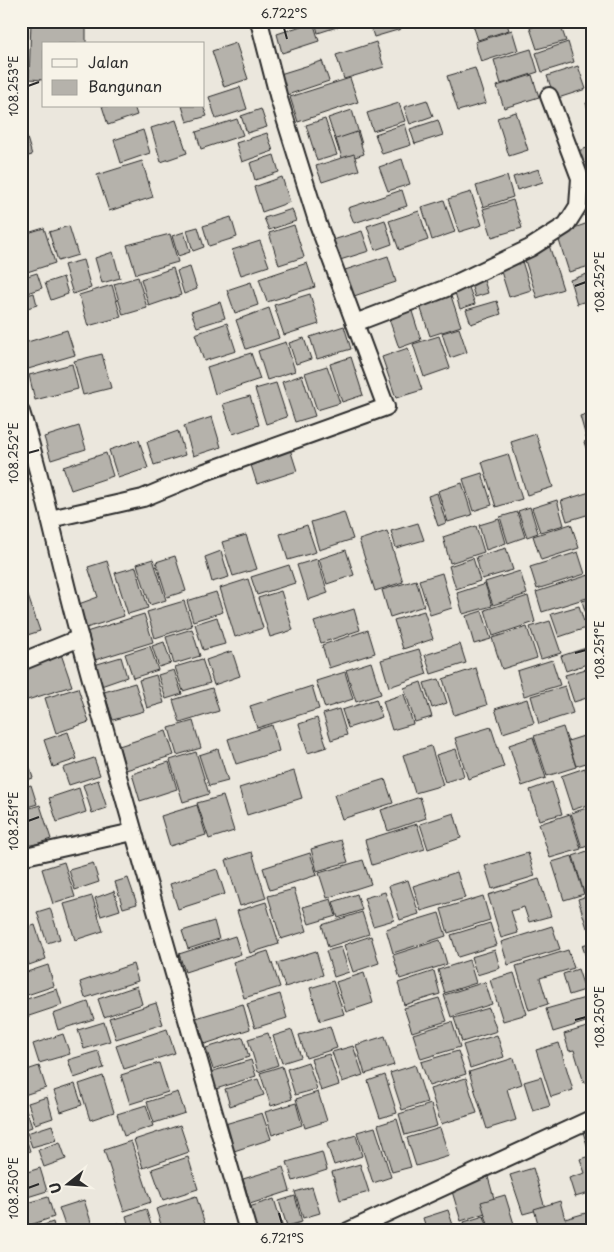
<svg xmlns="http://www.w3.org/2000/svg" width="614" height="1252" font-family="'Playpen Sans',sans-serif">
	<rect width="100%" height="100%" fill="#ebe7dd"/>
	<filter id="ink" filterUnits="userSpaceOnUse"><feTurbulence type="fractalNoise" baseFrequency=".02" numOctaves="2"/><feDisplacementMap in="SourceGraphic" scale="10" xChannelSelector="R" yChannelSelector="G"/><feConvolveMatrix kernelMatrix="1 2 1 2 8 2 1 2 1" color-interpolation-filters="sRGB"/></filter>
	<g filter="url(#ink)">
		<g fill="#b5b2ab" stroke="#2b2b2b">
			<polygon points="31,21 86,21 86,44 44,44 44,80 29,79"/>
			<polygon points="315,21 341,21 343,25 318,33"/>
			<polygon points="369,21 399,21 401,29 374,37"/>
			<polygon points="506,21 509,30 478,40 472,22"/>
			<polygon points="551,21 559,21 566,41 537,49 530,28"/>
			<polygon points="313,22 319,41 282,53 277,34"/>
			<polygon points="512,30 518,50 481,62 475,42"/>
			<polygon points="376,42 384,67 344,79 336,55"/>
			<polygon points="568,42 574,62 542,72 536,53"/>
			<polygon points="236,43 248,79 224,87 212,51"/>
			<polygon points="531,49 538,72 501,84 494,60"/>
			<polygon points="322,61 329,81 287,95 280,74"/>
			<polygon points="578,66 586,89 555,99 547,76"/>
			<polygon points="475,68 486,103 458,111 447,76"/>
			<polygon points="532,75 539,97 504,108 497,86"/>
			<polygon points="350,78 358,102 298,122 290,97"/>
			<polygon points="240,87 247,109 216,119 209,97"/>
			<polygon points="427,100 433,116 410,124 404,107"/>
			<polygon points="593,101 593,123 592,123 586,103"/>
			<polygon points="399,103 405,121 373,131 367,113"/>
			<polygon points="102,106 134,106 137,115 108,125"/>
			<polygon points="182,106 203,106 207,116 187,122"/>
			<polygon points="261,109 267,127 247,133 241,116"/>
			<polygon points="352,110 362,144 339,151 328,118"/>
			<polygon points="516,112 528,150 509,156 497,118"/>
			<polygon points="237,119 243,135 201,149 196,132"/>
			<polygon points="325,119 337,155 317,161 306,125"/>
			<polygon points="176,120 187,153 161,162 151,128"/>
			<polygon points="438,120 443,135 415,144 410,129"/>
			<polygon points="23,124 32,155 21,158 21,125"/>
			<polygon points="405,124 411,145 382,154 375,134"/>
			<polygon points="143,130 150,153 121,163 114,140"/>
			<polygon points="357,132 364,154 343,161 336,139"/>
			<polygon points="267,133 273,151 242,162 236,143"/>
			<polygon points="593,146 593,167 581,170 575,152"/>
			<polygon points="354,154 359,170 322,182 316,166"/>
			<polygon points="274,155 279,172 255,180 250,163"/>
			<polygon points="402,159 410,184 388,191 379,167"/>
			<polygon points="142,161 153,197 109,211 97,175"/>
			<polygon points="539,169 543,182 517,190 513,177"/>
			<polygon points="507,176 513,197 483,207 476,186"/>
			<polygon points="282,177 290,202 262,212 254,187"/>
			<polygon points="402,190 407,206 354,223 348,208"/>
			<polygon points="471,192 482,225 459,232 448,199"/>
			<polygon points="444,200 455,232 432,240 422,207"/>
			<polygon points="513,200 522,228 492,237 483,209"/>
			<polygon points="292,209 296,221 269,230 264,218"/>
			<polygon points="419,211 428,240 399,250 389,221"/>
			<polygon points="231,217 237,237 209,246 203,226"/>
			<polygon points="385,220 392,244 375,250 367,226"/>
			<polygon points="591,222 593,265 569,272 557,234"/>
			<polygon points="294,225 304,257 279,265 269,233"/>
			<polygon points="69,226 78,255 58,261 49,232"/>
			<polygon points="198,227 204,247 193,251 187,230"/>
			<polygon points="44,228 55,263 21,274 21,235"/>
			<polygon points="362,231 369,251 340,260 333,240"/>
			<polygon points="184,232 190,252 178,256 172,236"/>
			<polygon points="170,234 178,262 136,274 127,245"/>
			<polygon points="260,241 269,266 241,275 232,250"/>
			<polygon points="549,245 563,289 537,298 523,254"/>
			<polygon points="113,252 120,278 102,283 95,258"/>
			<polygon points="388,256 396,282 351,297 342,271"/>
			<polygon points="521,258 531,290 509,297 499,265"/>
			<polygon points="83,260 91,288 73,294 64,265"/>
			<polygon points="307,263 315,287 267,302 259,279"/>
			<polygon points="190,267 197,289 184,294 177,271"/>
			<polygon points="173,268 181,295 149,306 141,279"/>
			<polygon points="593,272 593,299 577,304 570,280"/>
			<polygon points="37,273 42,288 21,295 21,278"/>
			<polygon points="482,274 488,293 475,297 469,278"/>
			<polygon points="63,277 68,294 51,300 45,283"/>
			<polygon points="138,277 147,308 123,315 114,284"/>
			<polygon points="251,282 258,305 235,313 227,290"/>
			<polygon points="467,282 475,304 460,309 453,286"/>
			<polygon points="112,285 121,317 88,326 79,295"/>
			<polygon points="449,290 461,326 430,336 418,300"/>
			<polygon points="34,293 37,305 21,310 21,297"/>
			<polygon points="310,294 319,324 284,335 274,305"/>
			<polygon points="497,301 501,314 471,324 466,310"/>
			<polygon points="220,302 225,318 197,327 191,312"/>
			<polygon points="410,305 421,340 399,348 387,313"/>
			<polygon points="269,308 279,338 246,349 236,320"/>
			<polygon points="227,323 236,351 204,361 195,334"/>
			<polygon points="344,326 351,349 317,359 310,337"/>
			<polygon points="459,328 467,352 450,358 442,333"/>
			<polygon points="67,330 75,355 25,370 21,359 21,344"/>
			<polygon points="439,336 450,368 424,377 413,344"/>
			<polygon points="304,338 311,359 296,364 289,343"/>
			<polygon points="286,342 295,371 267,380 258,351"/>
			<polygon points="408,348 422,390 396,398 382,357"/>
			<polygon points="251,353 260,379 215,394 207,367"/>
			<polygon points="102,354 111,388 83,395 74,361"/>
			<polygon points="351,357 363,395 342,402 330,364"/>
			<polygon points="72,364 78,389 35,400 29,375"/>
			<polygon points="327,366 340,403 317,410 305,373"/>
			<polygon points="302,375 315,416 295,422 282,382"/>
			<polygon points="276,383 287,417 266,424 255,389"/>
			<polygon points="250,396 259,425 233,434 223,404"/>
			<polygon points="593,412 593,435 586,437 580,416"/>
			<polygon points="212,417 221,447 193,456 184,426"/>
			<polygon points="79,426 86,449 51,460 44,437"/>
			<polygon points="178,431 185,455 154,465 147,442"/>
			<polygon points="536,434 553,487 527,495 511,442"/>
			<polygon points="593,439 593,468 584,442"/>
			<polygon points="139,440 148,468 118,478 109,450"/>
			<polygon points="290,449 297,471 257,484 250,462"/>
			<polygon points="106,453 113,476 71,490 63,467"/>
			<polygon points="508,454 522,499 496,507 482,462"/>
			<polygon points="482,473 492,505 473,511 463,479"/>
			<polygon points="462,483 472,515 448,522 438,491"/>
			<polygon points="593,491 593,513 567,521 561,501"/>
			<polygon points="437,493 446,523 438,526 428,496"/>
			<polygon points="557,500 564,525 540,532 532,508"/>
			<polygon points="530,507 538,533 527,537 518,511"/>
			<polygon points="344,512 353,539 319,550 311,522"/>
			<polygon points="517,512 525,537 508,543 500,517"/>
			<polygon points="499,519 506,543 486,550 479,525"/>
			<polygon points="418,523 424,540 396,548 391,531"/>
			<polygon points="571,524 579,548 541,560 533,536"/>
			<polygon points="307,525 316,552 288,560 280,534"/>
			<polygon points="476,526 484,552 450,563 443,537"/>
			<polygon points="387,531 403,582 375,591 359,540"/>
			<polygon points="246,535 257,569 233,576 222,542"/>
			<polygon points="506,548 513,570 482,579 476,557"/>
			<polygon points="346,550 354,575 327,584 319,559"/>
			<polygon points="221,551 229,577 212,582 205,557"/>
			<polygon points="578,552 585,574 537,589 530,567"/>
			<polygon points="175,556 186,591 167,597 156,562"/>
			<polygon points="473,558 480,581 456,589 449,566"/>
			<polygon points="153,559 166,600 150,605 137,564"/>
			<polygon points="317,559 328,593 308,600 297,565"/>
			<polygon points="107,561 124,616 83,629 76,605 98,597 88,567"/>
			<polygon points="289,565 295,583 257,595 251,577"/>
			<polygon points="136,567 148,608 128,614 115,573"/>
			<polygon points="520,571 527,594 493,605 485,582"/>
			<polygon points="442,573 452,608 430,615 419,580"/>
			<polygon points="589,575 593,596 542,612 536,592"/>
			<polygon points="248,579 263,628 235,637 220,588"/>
			<polygon points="416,580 424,606 390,617 382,590"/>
			<polygon points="485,584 492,606 463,614 457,593"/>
			<polygon points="281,591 293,630 270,637 258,598"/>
			<polygon points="216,592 223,612 193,621 187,601"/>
			<polygon points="28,596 40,631 21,637 21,598"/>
			<polygon points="528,596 535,622 493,636 485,610"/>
			<polygon points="593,598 593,626 590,627 582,601"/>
			<polygon points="184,601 192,626 155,638 147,612"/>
			<polygon points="579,606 586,628 559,637 551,614"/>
			<polygon points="354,609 360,630 321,643 314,622"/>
			<polygon points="424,611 433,639 403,649 394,620"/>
			<polygon points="482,611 491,639 474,644 466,616"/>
			<polygon points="144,614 153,642 92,661 83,633"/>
			<polygon points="217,617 225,644 203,650 195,624"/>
			<polygon points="550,621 561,653 541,659 530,627"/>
			<polygon points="527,627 537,658 502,669 492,638"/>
			<polygon points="192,629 200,656 174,664 166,637"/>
			<polygon points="368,630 375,653 329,668 322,645"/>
			<polygon points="164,642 171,663 159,667 152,646"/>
			<polygon points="460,644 466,663 431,674 425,655"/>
			<polygon points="150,646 158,670 133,678 125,654"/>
			<polygon points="589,647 593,662 566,671 561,656"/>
			<polygon points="419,649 427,674 389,687 381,660"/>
			<polygon points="232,651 240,676 214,685 206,660"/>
			<polygon points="61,654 72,686 21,702 21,666"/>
			<polygon points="121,657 127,677 101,686 94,665"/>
			<polygon points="202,659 210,683 183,691 175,667"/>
			<polygon points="552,660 560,685 524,696 517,671"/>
			<polygon points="371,662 381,694 356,702 346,670"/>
			<polygon points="593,667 593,696 574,702 565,675"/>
			<polygon points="476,668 487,705 454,715 443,679"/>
			<polygon points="174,670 182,694 166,699 158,675"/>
			<polygon points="345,672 353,699 325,708 316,681"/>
			<polygon points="156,675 164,703 147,708 139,680"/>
			<polygon points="439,679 447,703 432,708 424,683"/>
			<polygon points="421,682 432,717 415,722 404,688"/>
			<polygon points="135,683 144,711 113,720 104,692"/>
			<polygon points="312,686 319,709 257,728 250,706"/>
			<polygon points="565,686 573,713 539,724 531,696"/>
			<polygon points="78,688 89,722 56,733 45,698"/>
			<polygon points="212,688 219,711 180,723 173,700"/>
			<polygon points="404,694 413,724 392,730 383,701"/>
			<polygon points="376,699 382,717 348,728 342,710"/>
			<polygon points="527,699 534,723 503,733 495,709"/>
			<polygon points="339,709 347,735 331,740 323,714"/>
			<polygon points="317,718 327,747 308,753 299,724"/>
			<polygon points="193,721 201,748 177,755 169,728"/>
			<polygon points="272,725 279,751 236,764 228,739"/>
			<polygon points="491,727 504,767 468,779 455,738"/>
			<polygon points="563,727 576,767 547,776 534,736"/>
			<polygon points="166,731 174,755 126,770 119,746"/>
			<polygon points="68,732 77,759 53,767 44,740"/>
			<polygon points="593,733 593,761 576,766 568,741"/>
			<polygon points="533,737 546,778 522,786 509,745"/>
			<polygon points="431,746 443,785 415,793 403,755"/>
			<polygon points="218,749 228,781 209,786 199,755"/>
			<polygon points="456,749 464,776 445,782 436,755"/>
			<polygon points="196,752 209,794 183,802 170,760"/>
			<polygon points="25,753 33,778 21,782 21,754"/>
			<polygon points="94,758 100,775 69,785 63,768"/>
			<polygon points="169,762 177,789 140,801 132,774"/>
			<polygon points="585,768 593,792 593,803 572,810 561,776"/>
			<polygon points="294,771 302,798 247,815 239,788"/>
			<polygon points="385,779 393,803 342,819 334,795"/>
			<polygon points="98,780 107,808 92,813 83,785"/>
			<polygon points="552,782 562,814 539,820 530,790"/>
			<polygon points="31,785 37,804 21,809 21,788"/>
			<polygon points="79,788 86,812 57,822 49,798"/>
			<polygon points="223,796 234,831 209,839 197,803"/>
			<polygon points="420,797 426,818 388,831 381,810"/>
			<polygon points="40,805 51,839 21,849 21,811"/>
			<polygon points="197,805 206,835 170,846 161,816"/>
			<polygon points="593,806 593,844 582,848 571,813"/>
			<polygon points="454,813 461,838 428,849 420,824"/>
			<polygon points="570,814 581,849 550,858 539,824"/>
			<polygon points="417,824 425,849 372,865 365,840"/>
			<polygon points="341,840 348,862 317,871 311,849"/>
			<polygon points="590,850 593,859 593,890 584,893 573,856"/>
			<polygon points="252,852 266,898 240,906 226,860"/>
			<polygon points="310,853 317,875 270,890 263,868"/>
			<polygon points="528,853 535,876 492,889 485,866"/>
			<polygon points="572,856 584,894 564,900 552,862"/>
			<polygon points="363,860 371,884 327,898 319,873"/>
			<polygon points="64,862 75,897 53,904 42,869"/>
			<polygon points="93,863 99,882 75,890 69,870"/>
			<polygon points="217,869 225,894 178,909 170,884"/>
			<polygon points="457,872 465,898 421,911 413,886"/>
			<polygon points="128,878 137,904 123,908 115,882"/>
			<polygon points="539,879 551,916 529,922 524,907 511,911 518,933 501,938 488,895"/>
			<polygon points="408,880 419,914 400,920 389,886"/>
			<polygon points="294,889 307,931 281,939 268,896"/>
			<polygon points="114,891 120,910 101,916 95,898"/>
			<polygon points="385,892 394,920 373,926 364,898"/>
			<polygon points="357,894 362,910 338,918 333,902"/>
			<polygon points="593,894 593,926 587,928 578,899"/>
			<polygon points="92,896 103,931 75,940 64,904"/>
			<polygon points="483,896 490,920 448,933 441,909"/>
			<polygon points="331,899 336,916 309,924 303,907"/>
			<polygon points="266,902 279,944 250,953 237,911"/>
			<polygon points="50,908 60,939 47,943 37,912"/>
			<polygon points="362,912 369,934 328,947 322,925"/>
			<polygon points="439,913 446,936 393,953 386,929"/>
			<polygon points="214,921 219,939 188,949 182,931"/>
			<polygon points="490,923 497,945 458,957 451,935"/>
			<polygon points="35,925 46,959 29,965 21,942 21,930"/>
			<polygon points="552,926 560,949 508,965 501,942"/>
			<polygon points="235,936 241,954 185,972 179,954"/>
			<polygon points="371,936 379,963 353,972 344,945"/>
			<polygon points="440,940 447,964 400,979 393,955"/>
			<polygon points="593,942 593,968 590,969 582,945"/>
			<polygon points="341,947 349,972 334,977 326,951"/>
			<polygon points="495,950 500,968 477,975 471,957"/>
			<polygon points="568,950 574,968 540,978 548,1004 529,1010 516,966"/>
			<polygon points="268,951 280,987 244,998 233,962"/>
			<polygon points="316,951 323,975 285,987 277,963"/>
			<polygon points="469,960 476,983 445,993 438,970"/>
			<polygon points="133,964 138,981 85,998 80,982"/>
			<polygon points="48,965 54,986 21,997 21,974"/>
			<polygon points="578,969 585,990 569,995 563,974"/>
			<polygon points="434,971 440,994 404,1005 398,983"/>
			<polygon points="364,973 373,1003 346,1012 336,982"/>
			<polygon points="514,973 527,1014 503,1021 490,980"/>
			<polygon points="333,981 344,1014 320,1021 310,988"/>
			<polygon points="485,982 492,1004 451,1017 444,995"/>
			<polygon points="137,986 142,1004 104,1017 98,999"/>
			<polygon points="57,989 62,1005 26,1017 21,1001"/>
			<polygon points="280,994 287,1018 255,1028 247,1004"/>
			<polygon points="439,998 447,1021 412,1032 404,1008"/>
			<polygon points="585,998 592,1020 553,1032 546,1009"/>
			<polygon points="88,1002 94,1019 58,1030 53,1014"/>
			<polygon points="156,1003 163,1024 116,1039 109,1018"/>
			<polygon points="243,1004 250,1029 205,1044 196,1018"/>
			<polygon points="489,1008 497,1031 462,1042 454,1018"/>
			<polygon points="104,1022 110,1041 84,1049 78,1030"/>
			<polygon points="452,1022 460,1047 421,1059 413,1034"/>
			<polygon points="330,1026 337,1048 306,1058 299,1035"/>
			<polygon points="590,1026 593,1033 593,1080 584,1083 574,1050 569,1051 564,1034"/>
			<polygon points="167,1029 175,1053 124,1069 116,1046"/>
			<polygon points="292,1030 301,1057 282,1063 273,1036"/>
			<polygon points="268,1033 278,1065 258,1072 248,1039"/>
			<polygon points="63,1034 70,1054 39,1063 33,1044"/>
			<polygon points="497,1035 504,1057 470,1068 463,1045"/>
			<polygon points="385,1036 394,1065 365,1074 356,1045"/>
			<polygon points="243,1037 249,1057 213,1069 206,1048"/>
			<polygon points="559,1043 573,1090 551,1097 536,1050"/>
			<polygon points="353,1046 363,1075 342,1082 332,1052"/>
			<polygon points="98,1051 104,1068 74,1078 68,1060"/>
			<polygon points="458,1051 466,1074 429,1086 421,1062"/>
			<polygon points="329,1054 339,1085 321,1091 311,1059"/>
			<polygon points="514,1058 522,1084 507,1089 516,1120 487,1129 469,1072"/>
			<polygon points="251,1060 256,1076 216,1089 210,1072"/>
			<polygon points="308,1062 317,1089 295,1095 287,1069"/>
			<polygon points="159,1063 168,1092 130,1104 121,1075"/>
			<polygon points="415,1065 427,1102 402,1110 390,1073"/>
			<polygon points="39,1066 46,1088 21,1096 21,1072"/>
			<polygon points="282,1066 292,1099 271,1106 260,1073"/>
			<polygon points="385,1075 397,1113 380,1118 368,1081"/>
			<polygon points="103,1076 114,1112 90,1120 79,1084"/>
			<polygon points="541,1077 550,1106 533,1111 524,1082"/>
			<polygon points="466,1078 477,1113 441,1124 430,1089"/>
			<polygon points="258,1079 264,1095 230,1106 225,1089"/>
			<polygon points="75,1084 82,1105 61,1112 54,1091"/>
			<polygon points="178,1092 185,1113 154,1123 147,1102"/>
			<polygon points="318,1092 327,1121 305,1128 296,1099"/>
			<polygon points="47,1097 53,1118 35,1124 28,1103"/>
			<polygon points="23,1100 32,1127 21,1131 21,1101"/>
			<polygon points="296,1103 302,1125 272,1135 265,1112"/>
			<polygon points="431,1104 437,1126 405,1135 399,1114"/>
			<polygon points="146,1105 153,1126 124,1136 117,1114"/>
			<polygon points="262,1113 271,1139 234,1151 225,1124"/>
			<polygon points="397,1119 411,1167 392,1172 378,1125"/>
			<polygon points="52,1125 57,1140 32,1147 27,1133"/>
			<polygon points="180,1125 189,1152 143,1168 134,1140"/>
			<polygon points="593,1126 593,1149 589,1151 582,1129"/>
			<polygon points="375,1127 391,1177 373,1183 357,1132"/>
			<polygon points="440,1128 449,1156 416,1166 407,1138"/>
			<polygon points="25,1135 30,1151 21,1154 21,1136"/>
			<polygon points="356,1135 362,1156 334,1165 327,1144"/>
			<polygon points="131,1141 151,1202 124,1211 104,1150"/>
			<polygon points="60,1142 66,1159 44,1167 38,1150"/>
			<polygon points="322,1152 327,1170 293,1181 287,1162"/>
			<polygon points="593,1155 593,1192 575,1197 569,1178 585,1173 580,1159"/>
			<polygon points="188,1157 198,1189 163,1200 152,1169"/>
			<polygon points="360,1164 369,1192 340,1200 332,1172"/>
			<polygon points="283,1167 290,1191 250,1204 243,1179"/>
			<polygon points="40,1168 47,1191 21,1199 21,1174"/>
			<polygon points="533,1168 545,1208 523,1214 510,1175"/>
			<polygon points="488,1177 497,1209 461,1221 451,1188"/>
			<polygon points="312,1187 320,1213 303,1218 295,1192"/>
			<polygon points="505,1195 514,1224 490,1231 481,1202"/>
			<polygon points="196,1196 205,1224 184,1231 163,1231 156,1209"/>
			<polygon points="295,1196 302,1222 287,1226 279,1201"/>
			<polygon points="48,1197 54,1217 21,1228 21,1205"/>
			<polygon points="274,1199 284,1231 256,1231 249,1207"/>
			<polygon points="84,1200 92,1225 75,1231 67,1231 59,1208"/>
			<polygon points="560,1201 565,1219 593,1211 593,1227 580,1231 540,1231 534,1209"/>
			<polygon points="146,1209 153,1231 130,1231 126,1216"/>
			<polygon points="448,1210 455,1231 427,1231 423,1218"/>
			<polygon points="484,1216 489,1231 467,1231 464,1222"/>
			<polygon points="53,1222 55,1231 26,1231"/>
			<polygon points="119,1223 121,1231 93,1231"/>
			<polygon points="421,1224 424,1231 403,1231 403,1229"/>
		</g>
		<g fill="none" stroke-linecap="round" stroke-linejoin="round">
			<defs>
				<g id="street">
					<polyline points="355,323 444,289 530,248 566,225 578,206 580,178 549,96"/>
					<path d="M21 412C45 487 59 564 80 639 134 837 191 1034 248 1231"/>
					<polyline points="50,519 143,498 205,472 386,407 318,224 279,99 259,21"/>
					<polyline points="21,662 80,638"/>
					<polyline points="21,857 133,832"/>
					<polyline points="348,1231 593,1118"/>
				</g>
			</defs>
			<use href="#street" stroke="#2b2b2b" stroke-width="20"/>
			<use href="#street" stroke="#f7f3e8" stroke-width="16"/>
		</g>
	</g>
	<path fill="none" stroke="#2b2b2b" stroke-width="2" d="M284 28 287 39M28 86 39 82M575 286 586 282M28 453 39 450M575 653 586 650M28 821 39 817M575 1020 586 1017M28 1188 39 1184M279 1213 282 1224"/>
	<rect width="614" height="1252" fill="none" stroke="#f7f3e8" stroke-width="55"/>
	<rect x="42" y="42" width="162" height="65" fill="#f7f3e8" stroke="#a5a39c"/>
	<rect x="52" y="59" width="25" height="8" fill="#f7f3e8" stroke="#a5a39c"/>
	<text x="88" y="68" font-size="15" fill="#2b2b2b">Jalan</text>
	<rect x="52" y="80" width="25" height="15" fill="#b5b2ab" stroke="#a5a39c"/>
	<text x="88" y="92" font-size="15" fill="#2b2b2b">Bangunan</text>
	<g transform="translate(68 1184) rotate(253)" stroke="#f7f3e8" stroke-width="4" paint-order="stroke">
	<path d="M0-4L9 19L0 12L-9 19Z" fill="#2b2b2b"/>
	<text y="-8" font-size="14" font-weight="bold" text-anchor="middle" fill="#2b2b2b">U</text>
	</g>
	<rect x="28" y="28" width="558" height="1196" fill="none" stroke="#2b2b2b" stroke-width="2"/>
	<g font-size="12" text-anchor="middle" fill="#2b2b2b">
		<text x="284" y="18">6.722°S</text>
		<text transform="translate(14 86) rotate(-90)" y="4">108.253°E</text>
		<text transform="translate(600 282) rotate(-90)" y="4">108.252°E</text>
		<text transform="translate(14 453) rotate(-90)" y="4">108.252°E</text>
		<text transform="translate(600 650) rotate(-90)" y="4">108.251°E</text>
		<text transform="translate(14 821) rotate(-90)" y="4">108.251°E</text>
		<text transform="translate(600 1017) rotate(-90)" y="4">108.250°E</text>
		<text transform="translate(14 1188) rotate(-90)" y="4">108.250°E</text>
		<text x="282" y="1243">6.721°S</text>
	</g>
</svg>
